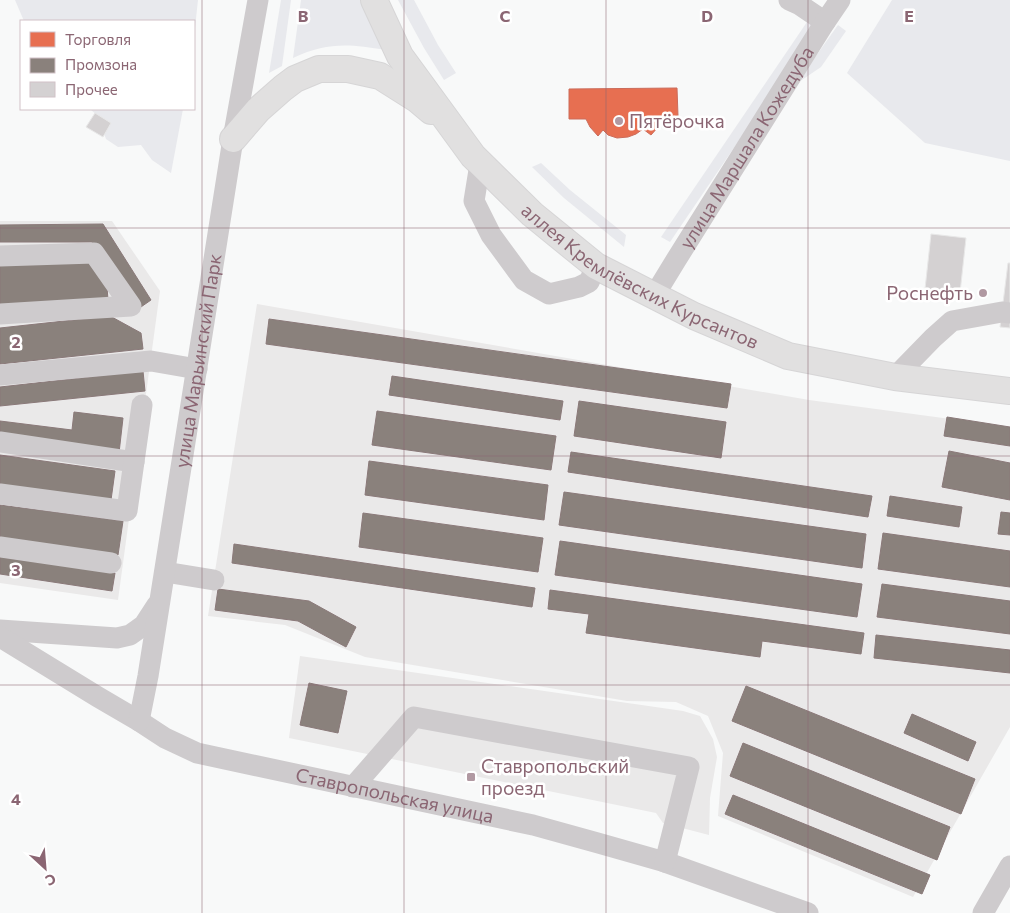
<svg xmlns="http://www.w3.org/2000/svg" width="1010" height="913" font-family="Commissioner,sans-serif">
	<rect width="100%" height="100%" fill="#f8f9f9"/>
	<g fill="#eae9e9">
		<polygon points="0,221 112,221 160,291 118,600 0,583"/>
		<polygon points="257,304 809,400 1010,427 1010,727 913,897 718,816 723,753 708,716 676,702 627,701 365,657 285,625 208,616"/>
		<polygon points="300,656 683,711 700,716 713,739 717,757 710,798 709,835 663,823 656,813 289,738"/>
	</g>
	<g fill="#e8e9ed">
		<polygon points="15,0 198,0 194,37 194,21 24,21"/>
		<polygon points="281,0 291,0 282,66 269,73"/>
		<path d="M301 0H362L386 50C348 44 328 42 293 58Z"/>
		<polygon points="398,0 414,0 438,45 456,73 444,80 424,48"/>
		<polygon points="892,0 1010,0 1010,161 925,143 847,73"/>
		<polygon points="809,19 818,24 670,242 661,237"/>
		<polygon points="838,25 846,31 821,67 796,84"/>
		<polygon points="90,109 183,109 171,173 152,160 141,145 118,147 106,139 98,116"/>
		<polygon points="541,163 570,190 626,235 624,247 564,198 532,167"/>
	</g>
	<polygon fill="#e76f51" stroke="#cb6c5b" points="677,88 678,116 661,117 659,126 651,135 643,129 636,134 628,137 617,138 608,135 603,130 598,136 590,127 586,119 569,119 569,89"/>
	<g fill="#8a817c" stroke="#8a7979">
		<polygon points="103,224 151,300 138,309 92,242 0,242 0,225"/>
		<polygon points="86,259 107,287 108,300 0,306 0,264"/>
		<polygon points="110,316 141,333 143,349 0,364 0,328"/>
		<polygon points="269,319 731,384 727,408 266,344"/>
		<polygon points="143,371 145,391 0,406 0,387"/>
		<polygon points="392,376 563,401 560,420 389,395"/>
		<polygon points="579,401 726,422 721,458 574,436"/>
		<polygon points="377,411 556,436 551,470 372,445"/>
		<polygon points="74,412 123,418 119,453 0,438 0,421 72,430"/>
		<polygon points="947,417 1010,427 1010,446 944,436"/>
		<polygon points="949,451 1010,463 1010,500 942,487"/>
		<polygon points="571,452 872,496 868,517 568,472"/>
		<polygon points="0,455 115,471 111,500 0,485"/>
		<polygon points="369,461 548,485 544,520 365,495"/>
		<polygon points="564,492 866,534 862,568 559,525"/>
		<polygon points="890,496 962,507 959,527 887,516"/>
		<polygon points="0,505 123,521 118,555 0,539"/>
		<polygon points="1001,512 1010,513 1010,535 998,534"/>
		<polygon points="363,513 543,538 538,572 359,547"/>
		<polygon points="883,533 1010,551 1010,587 878,569"/>
		<polygon points="560,541 862,584 857,617 555,575"/>
		<polygon points="234,544 535,588 532,607 232,563"/>
		<polygon points="0,557 115,573 112,591 0,574"/>
		<polygon points="882,584 1010,601 1010,634 877,617"/>
		<polygon points="218,589 309,601 356,627 346,647 298,621 215,610"/>
		<polygon points="550,590 864,633 861,654 762,641 760,657 586,633 589,614 548,609"/>
		<polygon points="876,635 1010,650 1010,673 874,658"/>
		<polygon points="309,683 347,691 338,733 300,725"/>
		<polygon points="746,686 975,779 961,814 732,721"/>
		<polygon points="912,714 976,742 968,761 904,733"/>
		<polygon points="743,743 950,827 937,860 730,776"/>
		<polygon points="733,795 930,875 922,894 725,814"/>
	</g>
	<g fill="#d4d1d2" stroke="#e8e8e8">
		<polygon points="95,113 111,123 103,137 86,127"/>
		<polygon points="931,234 966,238 960,293 925,289"/>
		<polygon points="1008,263 1010,263 1010,328 1000,327"/>
	</g>
	<g fill="none" stroke-linecap="round" stroke-linejoin="round">
		<defs>
			<g id="major">
				<path id="s4" d="M374 0 400 56 473 156 532 214 596 266 694 316 788 356 895 377 1010 391"/>
				<polyline points="233,139 258,110 283,88 295,79 319,69 348,69 380,76 418,100 431,111"/>
			</g>
		</defs>
		<use href="#major" stroke="#d6d5d6" stroke-width="28"/>
		<g stroke="#cecbcd" stroke-width="21">
			<polyline points="789,0 800,5 825,22"/>
			<polyline points="480,164 474,201 491,235 524,280 549,294 579,287 589,282 596,266"/>
			<polyline points="0,256 94,253 131,306 0,314"/>
			<path id="s1" d="M654 296 676 260 825 22 840 0"/>
			<polyline points="0,375 151,361 197,369"/>
			<polyline points="895,377 933,338 952,321 1002,312 1010,313"/>
			<polyline points="0,442 134,462"/>
			<polyline points="0,494 127,511 142,405"/>
			<polyline points="0,547 111,563"/>
			<polyline points="165,572 214,580"/>
			<polyline points="0,630 117,638 130,635 144,625 157,605"/>
			<path id="s2" d="M0 637 98 697 139 721 165 738 197 753 533 825 598 843 665 862 808 913"/>
			<path id="s3" d="M139 721 148 676 233 139 258 0"/>
			<polyline points="353,787 414,717 689,767 665,862"/>
			<polyline points="983,913 1010,866"/>
		</g>
		<use href="#major" stroke="#e1e0e0" stroke-width="26"/>
	</g>
	<path fill="none" stroke="#8b6673" stroke-width="1" stroke-opacity="0.55" d="M202 0V913M404 0V913M606 0V913M808 0V913M0 228H1010M0 456H1010M0 685H1010"/>
	<g fill="#b199a2" stroke="#fff" stroke-width="2">
		<circle cx="619" cy="121" r="5"/>
		<circle cx="983" cy="293" r="5"/>
		<rect x="466" y="772" width="10" height="10" rx="2.5"/>
	</g>
	<g text-anchor="middle" stroke-width="5" stroke-linejoin="round" paint-order="stroke">
		<g font-size="19" fill="#8b6673" stroke="#fff" text-anchor="start">
			<text x="629" y="128">Пятёрочка</text>
			<text x="973" y="300" text-anchor="end">Роснефть</text>
			<text x="481" y="773">Ставропольский<tspan x="481" dy="22">проезд</tspan></text>
		</g>
		<g font-size="19" fill="#8b6673" stroke="#fff">
			<text dy="7" stroke="none"><textPath href="#s1" startOffset="175">улица Маршала Кожедуба</textPath></text>
			<text dy="7" stroke="none"><textPath href="#s4" startOffset="394">аллея Кремлёвских Курсантов</textPath></text>
			<text dy="7" stroke="none"><textPath href="#s3" startOffset="365">улица Марьинский Парк</textPath></text>
			<text dy="7" stroke="none"><textPath href="#s2" startOffset="431">Ставропольская улица</textPath></text>
		</g>
	</g>
	<g font-size="16" text-anchor="middle" font-weight="bold" fill="#8b6673" stroke="#fff" stroke-width="5" stroke-linejoin="round" paint-order="stroke">
		<text x="303" y="22">B</text>
		<text x="505" y="22">C</text>
		<text x="707" y="22">D</text>
		<text x="909" y="22">E</text>
		<text x="16" y="348">2</text>
		<text x="16" y="576">3</text>
		<text x="16" y="805">4</text>
	</g>
	<rect x="20" y="20" width="175" height="90" fill="#ffffff" stroke="#d1c2c7"/>
	<rect x="30" y="32" width="25" height="15" fill="#e76f51" stroke="#d1c2c7"/>
	<text x="65" y="45" font-size="15" fill="#8b6673">Торговля</text>
	<rect x="30" y="58" width="25" height="15" fill="#8a817c" stroke="#d1c2c7"/>
	<text x="65" y="70" font-size="15" fill="#8b6673">Промзона</text>
	<rect x="30" y="82" width="25" height="15" fill="#d4d1d2" stroke="#d1c2c7"/>
	<text x="65" y="95" font-size="15" fill="#8b6673">Прочее</text>
	<g transform="translate(45 868) rotate(154)" stroke="#ffffff" stroke-width="4" paint-order="stroke">
	<path d="M0-4L9 19L0 12L-9 19Z" fill="#8b6673"/>
	<text y="-8" font-size="14" font-weight="bold" text-anchor="middle" fill="#8b6673">С</text>
	</g>
</svg>
